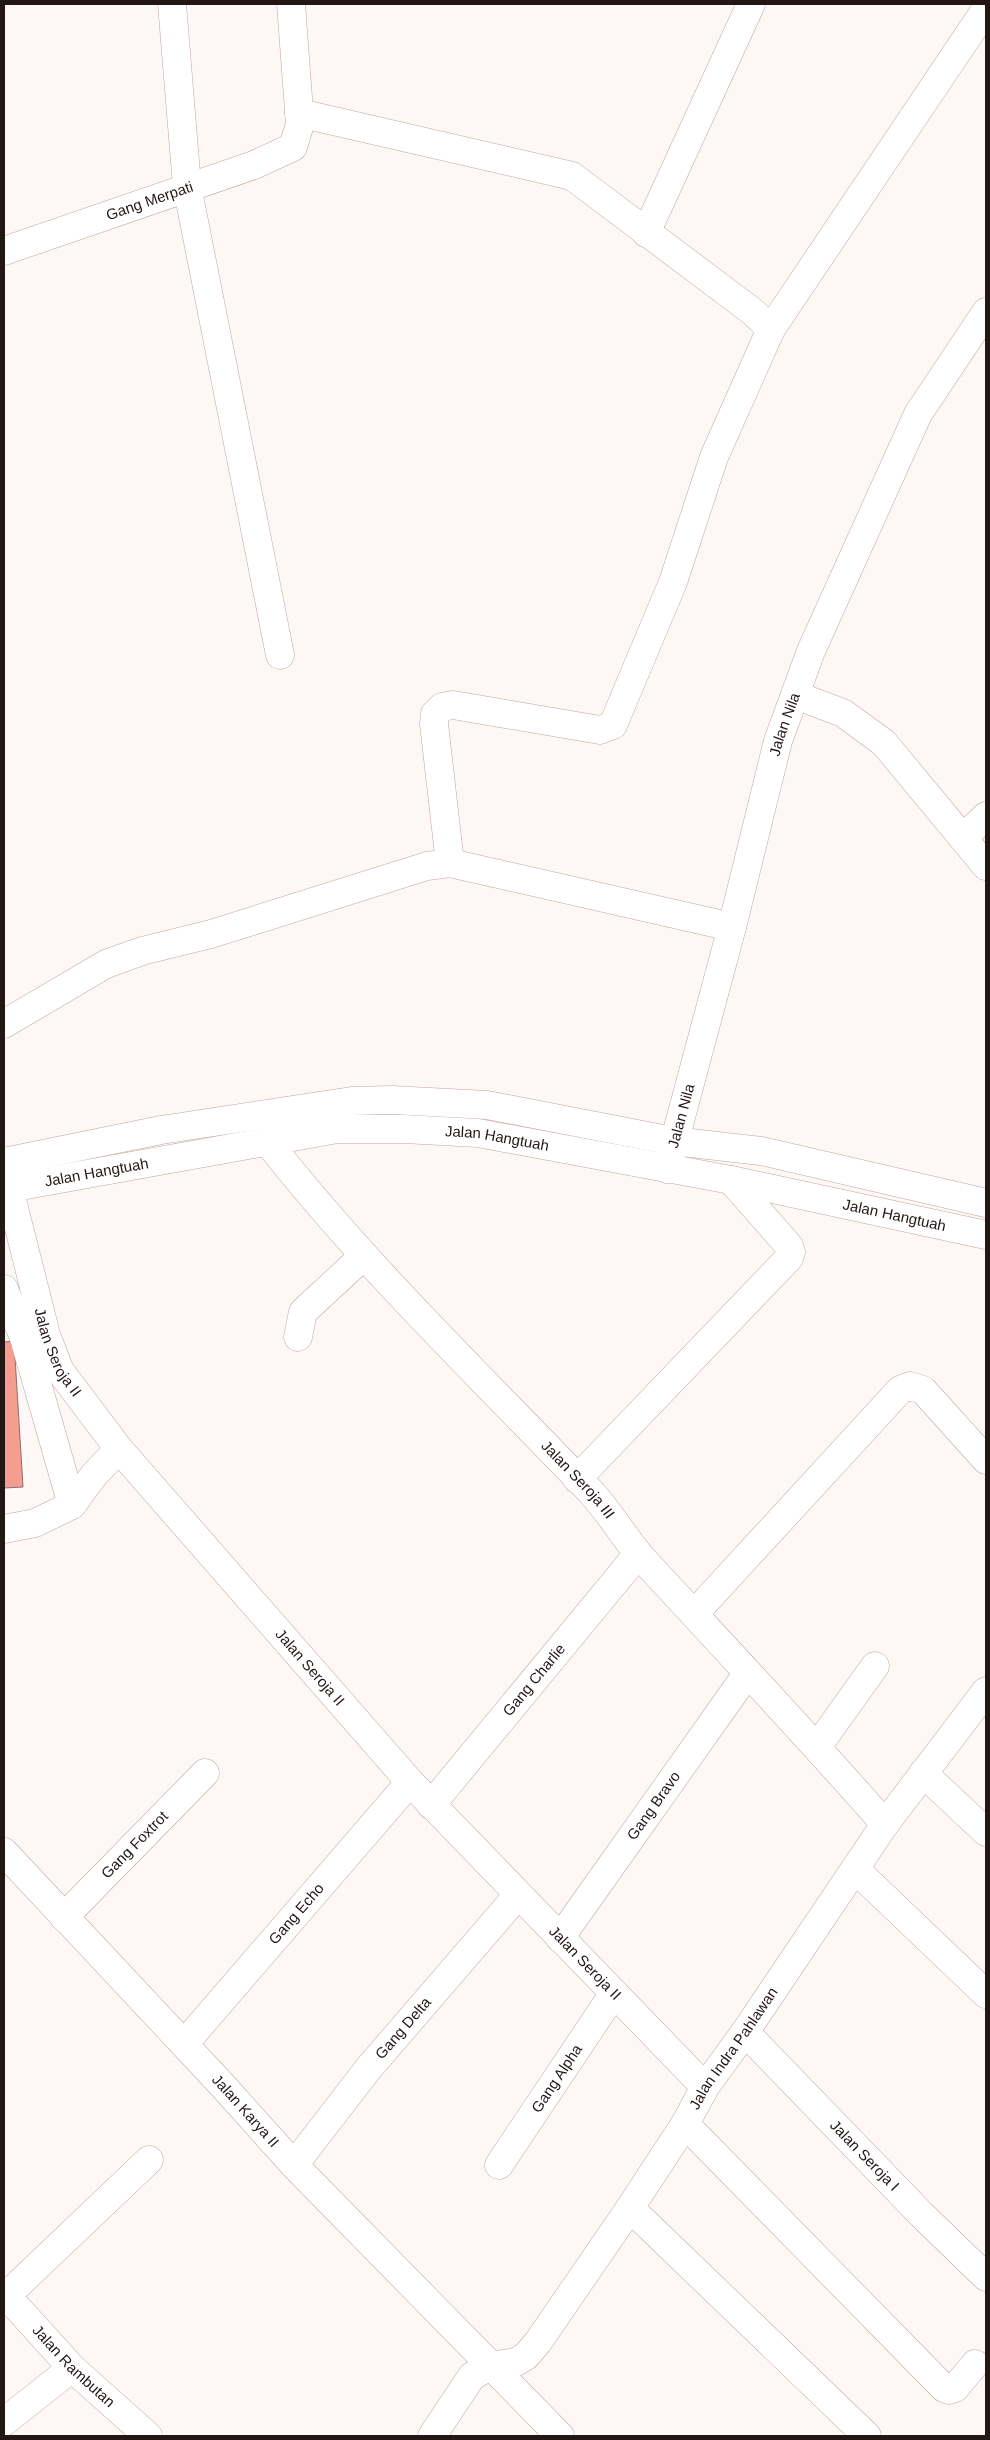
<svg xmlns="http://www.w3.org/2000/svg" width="990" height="2440" font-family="Arial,sans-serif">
	<rect width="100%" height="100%" fill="#fdf7f6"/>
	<polygon fill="#f59d90" stroke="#8c6f6b" points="14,1341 23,1487 4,1488 4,1342"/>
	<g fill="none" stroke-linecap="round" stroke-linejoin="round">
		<defs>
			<g id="minor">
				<polyline points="172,4 187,186 280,655"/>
				<polyline points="299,113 572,176 753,312 771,329 714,457 673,582 613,725 600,730 453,705 442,707 435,714 434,724 450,863"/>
				<polyline points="646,233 751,4"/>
				<path id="s1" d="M4 251 254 165 293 147 300 124 291 4"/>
				<polyline points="771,329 986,9"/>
				<polyline points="795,695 843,713 884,743 986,866"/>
				<polyline points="963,838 986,816"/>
				<polyline points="4,1024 106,964 142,951 211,934 427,866 450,863 732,927"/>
				<path id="s2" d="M267 1141C365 1266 480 1376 590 1491 609 1511 623 1536 641 1557 723 1646 805 1733 885 1824"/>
				<path id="s3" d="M667 1169 732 927 778 741 811 651 918 414 986 312"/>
				<path id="s4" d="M9 1188 46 1335 60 1371 119 1449 410 1782 705 2087"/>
				<polyline points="4,1289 24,1338 72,1505"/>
				<polyline points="298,1337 303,1312 358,1261 360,1253"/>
				<polyline points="577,1479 789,1258 791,1252 789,1246 731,1180"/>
				<polyline points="4,1529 35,1523 72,1505 94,1475 119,1449"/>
				<polyline points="694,1614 900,1390 910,1386 923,1390 986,1460"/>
				<polyline points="817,1747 875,1666"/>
				<polyline points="923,1773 986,1832"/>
				<path id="s5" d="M431 1805 638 1554"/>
				<path id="s6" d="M4 1852 224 2087 294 2165 560 2436"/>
				<polyline points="855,1869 986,1994"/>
				<path id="s7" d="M64 1917 205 1773"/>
				<path id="s8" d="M560 1938 747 1674"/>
				<path id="s9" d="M745 2032 922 2215 986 2277"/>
				<path id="s10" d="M184 2044 410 1782"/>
				<polyline points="685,2124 944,2388 949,2390 955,2388 975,2364"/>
				<path id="s11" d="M294 2165 368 2069 518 1895"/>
				<path id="s12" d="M499 2165 614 1993"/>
				<polyline points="630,2208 867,2436"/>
				<path id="s13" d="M4 2293 72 2368 148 2436"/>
				<polyline points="6,2296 149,2160"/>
				<polyline points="4,2422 72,2368"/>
				<path id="s14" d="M432 2436 472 2376 490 2366 516 2362 526 2356 538 2342 630 2208 685 2124 705 2087 745 2032 885 1824 986 1691"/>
			</g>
			<g id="highway">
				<polyline points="4,1162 161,1130 352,1101 392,1100 487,1105 673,1141 761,1151 986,1203"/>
				<path id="s15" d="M4 1189 337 1129H404L478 1133 731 1180 986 1235"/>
			</g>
		</defs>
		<use href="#minor" stroke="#c3a4a0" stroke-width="29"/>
		<use href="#highway" stroke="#c3a4a0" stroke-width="29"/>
		<use href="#minor" stroke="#fff" stroke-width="28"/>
		<use href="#highway" stroke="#fff" stroke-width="28"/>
	</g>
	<g text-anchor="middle" stroke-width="4.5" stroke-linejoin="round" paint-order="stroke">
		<g font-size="15" fill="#221715" stroke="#fff">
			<text dy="5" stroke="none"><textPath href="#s1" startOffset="154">Gang Merpati</textPath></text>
			<text dy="5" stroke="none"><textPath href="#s3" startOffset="460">Jalan Nila</textPath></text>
			<text dy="5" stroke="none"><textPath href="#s3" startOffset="55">Jalan Nila</textPath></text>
			<text dy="5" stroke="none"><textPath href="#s15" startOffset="499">Jalan Hangtuah</textPath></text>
			<text dy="5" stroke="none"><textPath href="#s15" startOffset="94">Jalan Hangtuah</textPath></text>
			<text dy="5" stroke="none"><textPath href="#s15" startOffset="904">Jalan Hangtuah</textPath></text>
			<text dy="5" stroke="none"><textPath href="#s4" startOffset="172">Jalan Seroja II</textPath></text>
			<text dy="5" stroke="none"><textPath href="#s2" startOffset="460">Jalan Seroja III</textPath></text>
			<text dy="5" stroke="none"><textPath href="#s4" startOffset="578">Jalan Seroja II</textPath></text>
			<text dy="5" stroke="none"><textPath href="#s5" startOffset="162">Gang Charlie</textPath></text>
			<text dy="5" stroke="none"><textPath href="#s8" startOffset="162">Gang Bravo</textPath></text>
			<text dy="5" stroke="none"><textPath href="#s7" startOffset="101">Gang Foxtrot</textPath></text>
			<text dy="5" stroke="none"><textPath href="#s10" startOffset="172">Gang Echo</textPath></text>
			<text dy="5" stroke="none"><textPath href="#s4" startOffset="982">Jalan Seroja II</textPath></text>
			<text dy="5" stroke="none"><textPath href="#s11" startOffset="175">Gang Delta</textPath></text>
			<text dy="5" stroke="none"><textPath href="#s14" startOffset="502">Jalan Indra Pahlawan</textPath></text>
			<text dy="5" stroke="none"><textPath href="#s12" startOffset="104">Gang Alpha</textPath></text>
			<text dy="5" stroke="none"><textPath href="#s6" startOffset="354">Jalan Karya II</textPath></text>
			<text dy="5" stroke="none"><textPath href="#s9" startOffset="172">Jalan Seroja I</textPath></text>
			<text dy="5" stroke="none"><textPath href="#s13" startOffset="101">Jalan Rambutan</textPath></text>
		</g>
	</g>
	<rect width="990" height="2440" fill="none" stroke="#221715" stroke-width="10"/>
</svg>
